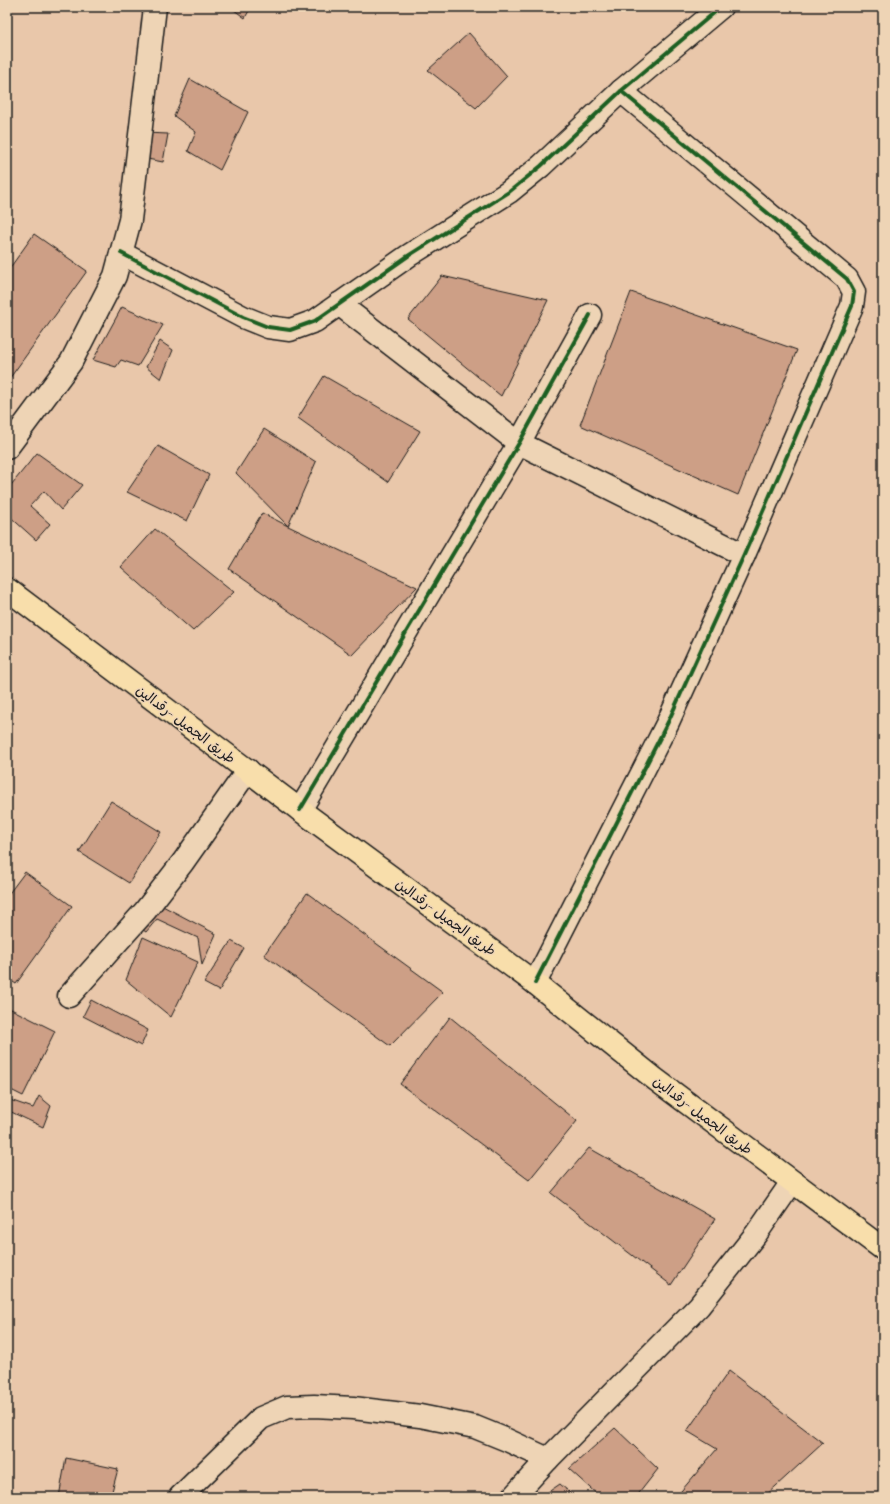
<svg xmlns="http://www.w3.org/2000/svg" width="890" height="1504" font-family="'Indie Flower','Playpen Sans Arabic',sans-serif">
	<rect width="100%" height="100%" fill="#e9c7aa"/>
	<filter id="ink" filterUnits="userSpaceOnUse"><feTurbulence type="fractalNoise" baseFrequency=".025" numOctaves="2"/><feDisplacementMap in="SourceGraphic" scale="8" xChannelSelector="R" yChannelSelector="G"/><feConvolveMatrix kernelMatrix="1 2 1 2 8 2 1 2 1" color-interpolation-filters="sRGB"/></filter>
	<g filter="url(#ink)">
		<g fill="#cd9f86" stroke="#1c1c1c">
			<polygon points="230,7 251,7 245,18"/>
			<polygon points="469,33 507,76 476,108 428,70"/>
			<polygon points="190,79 248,112 220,170 188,151 196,132 174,116"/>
			<polygon points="144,133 168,134 163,162 142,158"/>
			<polygon points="34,234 87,271 7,382 7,272"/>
			<polygon points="442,276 548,300 501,396 408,319"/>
			<polygon points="631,292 797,350 738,495 580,425"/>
			<polygon points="122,307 163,325 138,366 121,360 116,367 93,360"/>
			<polygon points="160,341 173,350 161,379 146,367"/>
			<polygon points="324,376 420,431 388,482 298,418"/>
			<polygon points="264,429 316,462 288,526 236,473"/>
			<polygon points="158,446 209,475 187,521 127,492"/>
			<polygon points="37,453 82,485 61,510 44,491 30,506 50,524 36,540 7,514 7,490"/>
			<polygon points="262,513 288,526 417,587 352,655 229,569"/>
			<polygon points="155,529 234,592 193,631 121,567"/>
			<polygon points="111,801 161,832 129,883 79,852"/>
			<polygon points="25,872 72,906 16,984 7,978 7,896"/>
			<polygon points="307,893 443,992 390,1046 264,955"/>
			<polygon points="157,903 216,934 202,965 198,938 157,919 146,932 137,926"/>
			<polygon points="143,937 198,962 171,1017 126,980"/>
			<polygon points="231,941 244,948 219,991 204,983"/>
			<polygon points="91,1000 148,1030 141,1046 83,1016"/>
			<polygon points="7,1007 55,1031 23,1096 7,1088"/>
			<polygon points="450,1017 577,1121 529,1180 400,1084"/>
			<polygon points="39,1096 51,1106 43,1127 7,1110 7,1099 33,1108"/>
			<polygon points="589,1148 715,1219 671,1285 551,1193"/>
			<polygon points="729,1371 823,1443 764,1497 676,1497 717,1449 687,1431"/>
			<polygon points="615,1428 658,1469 636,1497 600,1497 569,1469"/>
			<polygon points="66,1458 118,1469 111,1495 85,1492 84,1497 76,1495 76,1497 59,1497"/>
			<polygon points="560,1484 575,1497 541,1497"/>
		</g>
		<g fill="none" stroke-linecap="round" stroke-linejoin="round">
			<defs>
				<g id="minor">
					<polyline points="121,253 243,317 268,327 290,330 315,321 408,256 509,192 541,166 621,91 721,7"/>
					<polyline points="339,304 519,443 744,555"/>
					<polyline points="7,448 71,362 115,276 130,220 155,7"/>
					<polyline points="300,810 519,443 590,315"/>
					<polyline points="535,983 668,722 744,555 852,306 854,292 847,279 621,91"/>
					<polyline points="69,996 145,911 183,862 248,770"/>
					<polyline points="180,1497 261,1418 287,1407 314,1406 353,1408 420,1416 475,1427 507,1440 548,1459"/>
					<polyline points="513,1497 548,1459 699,1306 756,1234 792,1182"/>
				</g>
				<polyline id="major" points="7,589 300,810 535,983 655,1079 883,1249"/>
			</defs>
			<use href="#minor" stroke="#1c1c1c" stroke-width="25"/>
			<use href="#major" stroke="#1c1c1c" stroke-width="25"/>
			<use href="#minor" stroke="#eed4b5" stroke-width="22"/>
			<use href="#major" stroke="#f8deab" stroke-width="22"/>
			<defs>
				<g id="cycleway">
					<polyline points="121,253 243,317 268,327 290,330 315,321 408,256 509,192 541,166 621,91 721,7"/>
					<polyline points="300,810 519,443 590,315"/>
					<polyline points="535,983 668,722 744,555 852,306 854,292 847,279 621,91"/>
				</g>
			</defs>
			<use href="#cycleway" stroke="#eed4b5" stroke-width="6"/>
			<use href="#cycleway" stroke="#1b5e20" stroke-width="4"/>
		</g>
	</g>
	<g text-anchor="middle" stroke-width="3" stroke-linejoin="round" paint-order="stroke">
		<g font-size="14" fill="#1c1c1c" stroke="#eed4b5">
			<text transform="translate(186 724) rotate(37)" y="5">طريق الجميل -رقدالين</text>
			<text transform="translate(446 917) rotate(36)" y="5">طريق الجميل -رقدالين</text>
			<text transform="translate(703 1115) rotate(37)" y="5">طريق الجميل -رقدالين</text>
		</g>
	</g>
	<rect width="890" height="1504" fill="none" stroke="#eed4b5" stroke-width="24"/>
	<rect x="12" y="12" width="866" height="1480" fill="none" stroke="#1c1c1c" stroke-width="1.5" filter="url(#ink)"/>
</svg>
